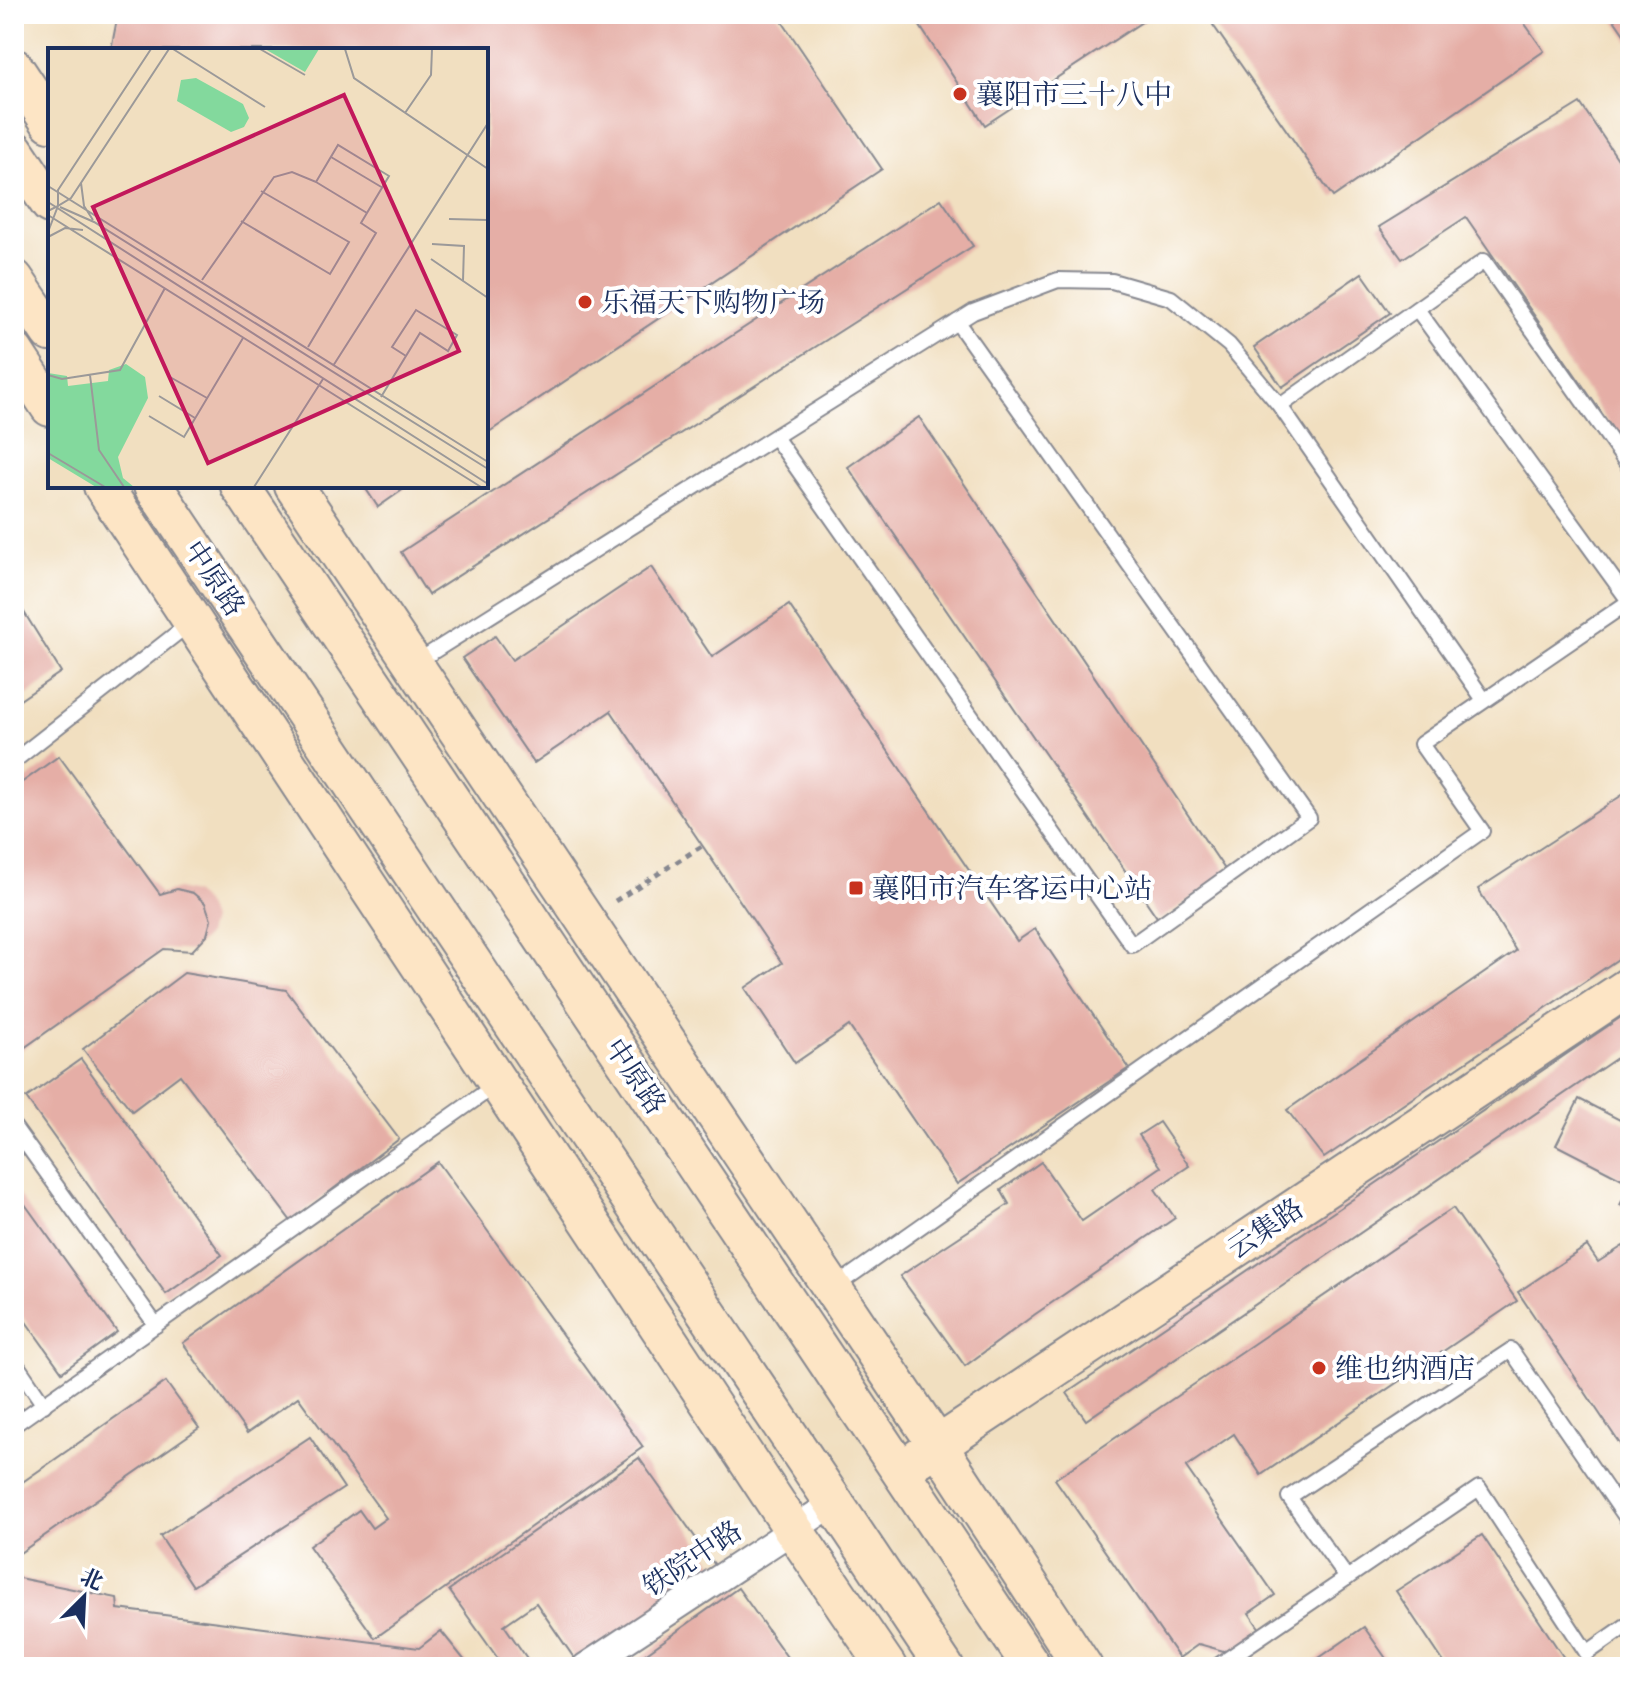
<svg xmlns="http://www.w3.org/2000/svg" width="1644" height="1681" font-family="Alegreya,'Noto Serif SC',serif">
	<rect width="100%" height="100%" fill="#fff"/>
	<filter id="ink" filterUnits="userSpaceOnUse"><feTurbulence type="fractalNoise" baseFrequency=".0125" numOctaves="2"/><feDisplacementMap in="SourceGraphic" scale="16" xChannelSelector="R" yChannelSelector="G"/><feConvolveMatrix kernelMatrix="1 2 1 2 8 2 1 2 1" color-interpolation-filters="sRGB"/></filter>
	<filter id="wash" filterUnits="userSpaceOnUse"><feTurbulence type="fractalNoise" baseFrequency=".006" numOctaves="4" result="noise"/><feDisplacementMap in="SourceGraphic" scale="32" xChannelSelector="R" yChannelSelector="G"/><feGaussianBlur stdDeviation="1.8" result="paint"/><feColorMatrix in="noise" values="0 0 0 0 0 0 0 0 0 0 0 0 0 0 0 0 0 1.4 0 .05"/><feComposite in="paint" operator="in"/></filter>
	<g filter="url(#wash)">
		<rect width="100%" height="100%" fill="#f1dfc0"/>
		<g id="blocks">
			<g fill="#e5aea6">
				<polygon points="118,14 777,14 882,169 486,434 486,50 111,50"/>
				<polygon points="912,14 1154,14 985,125"/>
				<polygon points="1230,14 1518,14 1544,51 1333,197 1213,25"/>
				<polygon points="1610,14 1630,14 1630,43"/>
				<polygon points="1580,103 1630,177 1630,454 1466,217 1402,259 1379,227"/>
				<polygon points="941,199 973,246 428,595 401,552"/>
				<polygon points="1362,273 1390,313 1282,387 1254,347"/>
				<polygon points="919,417 1228,874 1159,920 848,467"/>
				<polygon points="364,486 408,486 378,507"/>
				<polygon points="651,567 712,657 789,605 1017,941 1035,929 1129,1068 957,1184 849,1026 795,1063 745,988 782,963 611,711 534,763 462,658 495,636 512,660"/>
				<polygon points="14,596 61,672 14,704"/>
				<polygon points="59,756 160,894 177,889 193,893 205,903 211,920 207,935 192,951 164,949 14,1055 14,788"/>
				<polygon points="1630,790 1630,951 1324,1158 1287,1110 1516,951 1478,889"/>
				<polygon points="184,973 286,990 399,1139 291,1221 180,1075 132,1111 83,1049"/>
				<polygon points="1630,1011 1630,1049 1086,1420 1067,1393"/>
				<polygon points="81,1059 222,1255 166,1294 26,1098"/>
				<polygon points="1579,1099 1630,1125 1630,1183 1556,1145"/>
				<polygon points="1159,1122 1189,1166 1155,1189 1175,1218 1034,1315 965,1366 900,1276 1009,1204 1001,1190 1041,1162 1082,1221 1161,1167 1139,1135"/>
				<polygon points="438,1162 643,1447 375,1638 309,1546 359,1510 372,1528 386,1518 298,1397 247,1433 183,1343"/>
				<polygon points="1630,1185 1630,1210 1620,1205"/>
				<polygon points="14,1189 117,1332 62,1372 14,1305"/>
				<polygon points="1453,1208 1517,1301 1261,1475 1234,1434 1186,1467 1275,1595 1249,1613 1264,1635 1227,1652 1199,1644 1179,1658 1055,1479"/>
				<polygon points="1587,1246 1598,1262 1623,1246 1630,1256 1630,1459 1518,1292"/>
				<polygon points="166,1382 199,1428 14,1557 14,1488"/>
				<polygon points="310,1437 344,1488 193,1586 160,1536"/>
				<polygon points="639,1458 717,1568 579,1665 536,1603 504,1625 533,1667 504,1667 449,1590"/>
				<polygon points="1482,1535 1570,1667 1447,1667 1396,1591"/>
				<polygon points="14,1577 117,1598 118,1609 419,1648 441,1631 470,1667 14,1667"/>
				<polygon points="738,1588 794,1667 627,1667"/>
				<polygon points="1364,1627 1392,1667 1306,1667"/>
			</g>
		</g>
	</g>
	<g filter="url(#ink)">
		<use href="#blocks" fill-opacity="0" stroke="#86878f" stroke-width="2"/>
		<g fill="none" stroke-linecap="round" stroke-linejoin="round">
			<defs>
				<g id="lane">
					<polyline points="1417,309 1629,601"/>
					<polyline points="1280,406 1484,700"/>
					<polyline points="775,437 1132,945 1309,818 957,322"/>
					<polyline points="415,663 973,312 1058,280 1112,281 1171,298 1229,345 1280,406 1484,261 1630,468"/>
					<polyline points="14,761 190,623"/>
					<polyline points="14,1127 156,1325"/>
					<polyline points="833,1288 1482,831 1421,744 1630,601"/>
					<polyline points="14,1361 44,1405"/>
					<polyline points="14,1425 497,1084"/>
					<polyline points="1347,1578 1289,1497 1511,1350 1630,1523"/>
					<polyline points="1216,1667 1479,1488 1587,1653 1630,1623"/>
				</g>
				<polyline id="street" points="585,1667 835,1502"/>
				<g id="secondary">
					<polyline points="14,68 50,122"/>
					<polyline points="14,150 50,204"/>
					<polyline points="14,279 50,332"/>
					<polyline points="14,352 50,407"/>
					<polyline points="103,486 793,1529 887,1667"/>
					<polyline points="153,486 944,1667"/>
					<polyline points="240,486 1032,1667"/>
					<polyline points="294,486 938,1446 1083,1667"/>
					<polyline points="919,1458 1630,986"/>
				</g>
			</defs>
			<use href="#lane" stroke="#86878f" stroke-width="18"/>
			<use href="#street" stroke="#86878f" stroke-width="30"/>
			<use href="#secondary" stroke="#86878f" stroke-width="42"/>
			<polyline stroke="#86878f" stroke-width="5" stroke-dasharray="6 6" stroke-linecap="butt" points="615,901 702,846"/>
			<use href="#lane" stroke="#fff" stroke-width="14"/>
			<use href="#street" stroke="#fff" stroke-width="26"/>
			<use href="#secondary" stroke="#fde5c5" stroke-width="38"/>
		</g>
	</g>
	<g fill="#c8321e" stroke="#fff" stroke-width="3">
		<circle cx="960" cy="94" r="8"/>
		<circle cx="585" cy="302" r="8"/>
		<rect x="848" y="880" width="16" height="16" rx="4"/>
		<circle cx="1319" cy="1368" r="8"/>
	</g>
	<g text-anchor="middle" stroke-width="8" stroke-linejoin="round" paint-order="stroke">
		<g font-size="28" fill="#1b2f5e" stroke="#fff" text-anchor="start">
			<text x="976" y="104">襄阳市三十八中</text>
			<text x="601" y="312">乐福天下购物广场</text>
			<text x="872" y="898">襄阳市汽车客运中心站</text>
			<text x="1335" y="1378">维也纳酒店</text>
		</g>
		<g font-size="28" fill="#1b2f5e" stroke="#fff">
			<text transform="translate(215 578) rotate(56)" y="10">中原路</text>
			<text transform="translate(636 1076) rotate(56)" y="10">中原路</text>
			<text transform="translate(1265 1228) rotate(-34)" y="10">云集路</text>
			<text transform="translate(692 1558) rotate(-34)" y="10">铁院中路</text>
		</g>
	</g>
	<g transform="translate(48 48)">
		<rect width="440" height="440" fill="#f1dfc0"/>
		<path d="M217 1H271L257 24ZM148 30 195 56 201 70 196 79 183 84 129 53 133 32ZM78 316 97 329 100 350 70 409 75 430 86 439H48L0 410V325L19 328 20 338 60 333 61 322Z" fill="#83d99d"/>
		<path fill="none" stroke="#9b9999" stroke-width="2" d="M125 1 217 59M212 1 257 27M297 1 306 30 440 121M357 65 383 27 384 1M283 109 335 140M268 134 319 165M33 135 36 158 45 172M0 138 440 414M0 154 440 436M12 159 46 174 440 421M0 163 10 158V142L103 1M0 167 433 439M401 171 440 172M193 173 282 226 301 194 213 143M0 184 10 158 23 150 121 1M0 189 17 180 35 182M384 196 416 198 415 233M383 211 440 250M154 232 226 129 244 124 268 134 290 97 341 128 313 175 328 185 260 299M285 318 440 75M0 327 14 331 72 322 117 240M42 327 51 402 76 439M122 329 159 350M111 348 147 370M333 349 372 285 400 303 409 287 368 262 344 299 358 308M101 368 136 389 195 290M0 405 57 439M206 439 275 331"/>
		<path fill="#c2185b" fill-opacity="0.15" stroke="#c2185b" stroke-width="4" d="M296 47 411 303 160 415 45 159Z"/>
		<rect width="440" height="440" fill="none" stroke="#1b2f5e" stroke-width="4"/>
	</g>
	<rect width="1644" height="1681" fill="none" stroke="#fff" stroke-width="48"/>
	<g transform="translate(84 1597) rotate(24)" stroke="#ffffff" stroke-width="6" paint-order="stroke">
	<path d="M0-6L14 30L0 20L-14 30Z" fill="#1b2f5e"/>
	<text y="-12" font-size="22" font-weight="bold" text-anchor="middle" fill="#1b2f5e">北</text>
	</g>
</svg>
